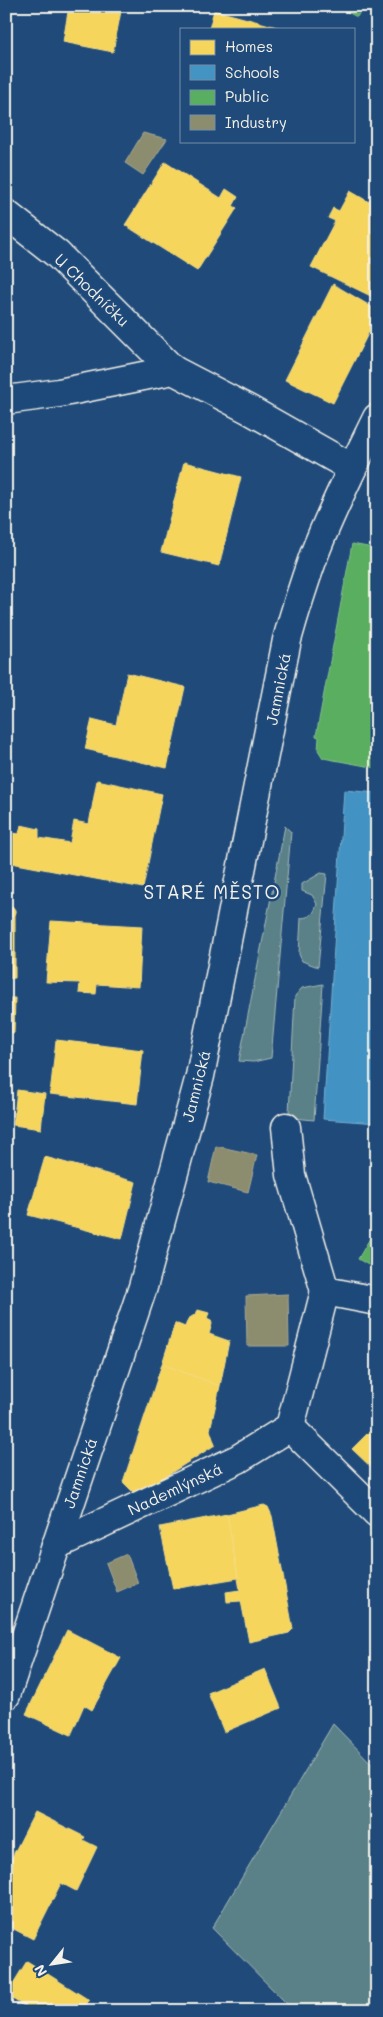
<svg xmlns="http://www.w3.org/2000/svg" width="383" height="2017" font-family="Mali,sans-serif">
	<rect width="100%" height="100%" fill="#1f4a7a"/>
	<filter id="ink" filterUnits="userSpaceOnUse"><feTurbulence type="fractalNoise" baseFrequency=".02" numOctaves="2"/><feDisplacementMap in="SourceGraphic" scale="10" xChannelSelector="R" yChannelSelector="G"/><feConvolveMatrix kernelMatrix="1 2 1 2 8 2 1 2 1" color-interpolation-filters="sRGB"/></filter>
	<g filter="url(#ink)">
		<g fill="#5a8187" stroke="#a7b9b8">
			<polygon points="285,826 291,832 271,1058 253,1062 239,1061"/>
			<path d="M321 873 327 874 318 967 302 961 299 954 301 918C311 917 314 914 317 904L312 895 302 891V884Z"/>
			<polygon points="323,984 314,1120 294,1118 289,1113 295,996 302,988"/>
			<polygon points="333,1724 377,1769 377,2011 294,2011 212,1928"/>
		</g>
		<g fill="#f6d55c" stroke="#f5dd86">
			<polygon points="69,6 122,6 113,52 63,42"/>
			<polygon points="214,10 281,28 281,29 209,29"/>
			<polygon points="165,162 221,198 226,189 238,197 233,206 237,208 197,271 125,225"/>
			<polygon points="377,186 377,299 311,267 335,221 328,218 333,208 339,211 350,191 369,202"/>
			<polygon points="333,284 377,310 377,316 333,403 285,380"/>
			<polygon points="184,462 241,477 219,566 161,552"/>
			<polygon points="127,673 185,687 167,768 85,749 92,719 116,725"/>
			<polygon points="97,780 162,794 143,888 6,862 6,832 19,834 21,825 39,829 39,838 70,843 74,821 89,824"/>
			<polygon points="6,907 13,907 15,910 15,978 6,979"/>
			<polygon points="51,921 142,926 139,987 97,984 96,994 79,993 80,983 46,982"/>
			<polygon points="6,998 15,998 14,1033 6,1033"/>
			<polygon points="56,1040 143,1050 137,1104 50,1094"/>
			<polygon points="17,1090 45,1094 41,1129 13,1125"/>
			<polygon points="45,1157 136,1182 122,1239 28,1215"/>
			<polygon points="198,1310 209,1313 207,1318 211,1320 212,1324 209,1334 229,1341 220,1386 162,1364 175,1323 185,1327 188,1319 196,1314"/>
			<polygon points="162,1364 220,1386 210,1430 215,1445 136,1495 123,1482"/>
			<polygon points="377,1424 377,1476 373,1472 374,1470 352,1449"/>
			<polygon points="264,1505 268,1507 272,1516 293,1629 289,1633 249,1642 241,1601 227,1602 226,1592 240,1590 227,1514"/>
			<polygon points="227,1514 238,1578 173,1589 160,1527"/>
			<polygon points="67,1630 121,1658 92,1710 84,1705 71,1735 26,1714"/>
			<polygon points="265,1669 281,1708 224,1732 208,1693"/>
			<polygon points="35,1812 85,1837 83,1840 97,1847 76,1891 61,1883 33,1939 6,1925 6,1869"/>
			<polygon points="27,1961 89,2000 82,2011 32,2011 6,1995"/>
		</g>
		<polygon fill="#4393c3" stroke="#78afce" points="344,790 377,793 377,1123 323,1119"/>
		<g fill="#5aae61" stroke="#88c28a">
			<polygon points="336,6 363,6 357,17"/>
			<polygon points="363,6 377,6 377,13"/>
			<polygon points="377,529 377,768 323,758 318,750 319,737 316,736 352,544 373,548"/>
			<polygon points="377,1226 377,1270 358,1259"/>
		</g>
		<g fill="#8c8c6e" stroke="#abaa93">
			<polygon points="143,133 167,139 143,175 125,163"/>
			<polygon points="216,1146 257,1155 248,1192 208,1182"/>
			<polygon points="288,1294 289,1346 247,1346 246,1296"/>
			<polygon points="127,1554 138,1583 117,1592 106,1563"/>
		</g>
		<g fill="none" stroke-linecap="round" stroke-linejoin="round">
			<defs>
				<g id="minor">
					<polyline points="6,214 57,254 173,370"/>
					<polyline points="6,400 59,393 173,370 248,409 352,468"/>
					<polyline points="286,1127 291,1175 325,1291"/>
					<polyline points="290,1427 377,1513"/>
					<polyline points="56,1545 238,1459 290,1427 325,1291 377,1301"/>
				</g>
				<path id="major" d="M6 1695 143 1287 200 1076 287 640C295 611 304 583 314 555 332 508 355 463 377 418"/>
			</defs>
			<use href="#minor" stroke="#f4f1e8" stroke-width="31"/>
			<use href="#major" stroke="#f4f1e8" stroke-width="31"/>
			<use href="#minor" stroke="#1f4a7a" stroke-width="28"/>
			<use href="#major" stroke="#1f4a7a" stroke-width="28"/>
		</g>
	</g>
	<g text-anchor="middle" stroke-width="5" stroke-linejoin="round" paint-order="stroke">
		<g font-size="16" fill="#f4f1e8" stroke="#1f4a7a">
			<text transform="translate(92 290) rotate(44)" y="6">U Chodníčku</text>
			<text transform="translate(278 689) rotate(-79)" y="6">Jamnická</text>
			<text transform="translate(196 1086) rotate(-76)" y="6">Jamnická</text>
			<text transform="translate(80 1473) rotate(-71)" y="6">Jamnická</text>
			<text transform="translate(175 1489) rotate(-25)" y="6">Nademlýnská</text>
		</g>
		<g font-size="19" letter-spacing="1" fill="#f4f1e8" stroke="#1f4a7a">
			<text x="212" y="899">STARÉ MĚSTO</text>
		</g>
	</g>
	<rect width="383" height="2017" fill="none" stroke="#1f4a7a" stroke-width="25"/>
	<rect x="12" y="12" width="358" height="1992" fill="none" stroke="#f4f1e8" stroke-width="2" filter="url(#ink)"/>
	<rect x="180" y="28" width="175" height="115" fill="#1f4a7a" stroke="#748da6"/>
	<rect x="190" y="40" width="25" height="15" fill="#f6d55c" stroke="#748da6"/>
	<text x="225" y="52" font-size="15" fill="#f4f1e8">Homes</text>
	<rect x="190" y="65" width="25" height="15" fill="#4393c3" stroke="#748da6"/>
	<text x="225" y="78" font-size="15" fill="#f4f1e8">Schools</text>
	<rect x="190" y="90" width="25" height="15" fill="#5aae61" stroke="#748da6"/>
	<text x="225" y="102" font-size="15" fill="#f4f1e8">Public</text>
	<rect x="190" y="115" width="25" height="15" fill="#8c8c6e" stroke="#748da6"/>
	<text x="225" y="128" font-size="15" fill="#f4f1e8">Industry</text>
	<g transform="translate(52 1964) rotate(240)" stroke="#1f4a7a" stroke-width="4" paint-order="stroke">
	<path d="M0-4L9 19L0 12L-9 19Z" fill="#f4f1e8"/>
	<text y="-8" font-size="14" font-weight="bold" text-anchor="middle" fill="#f4f1e8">N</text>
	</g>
</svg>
